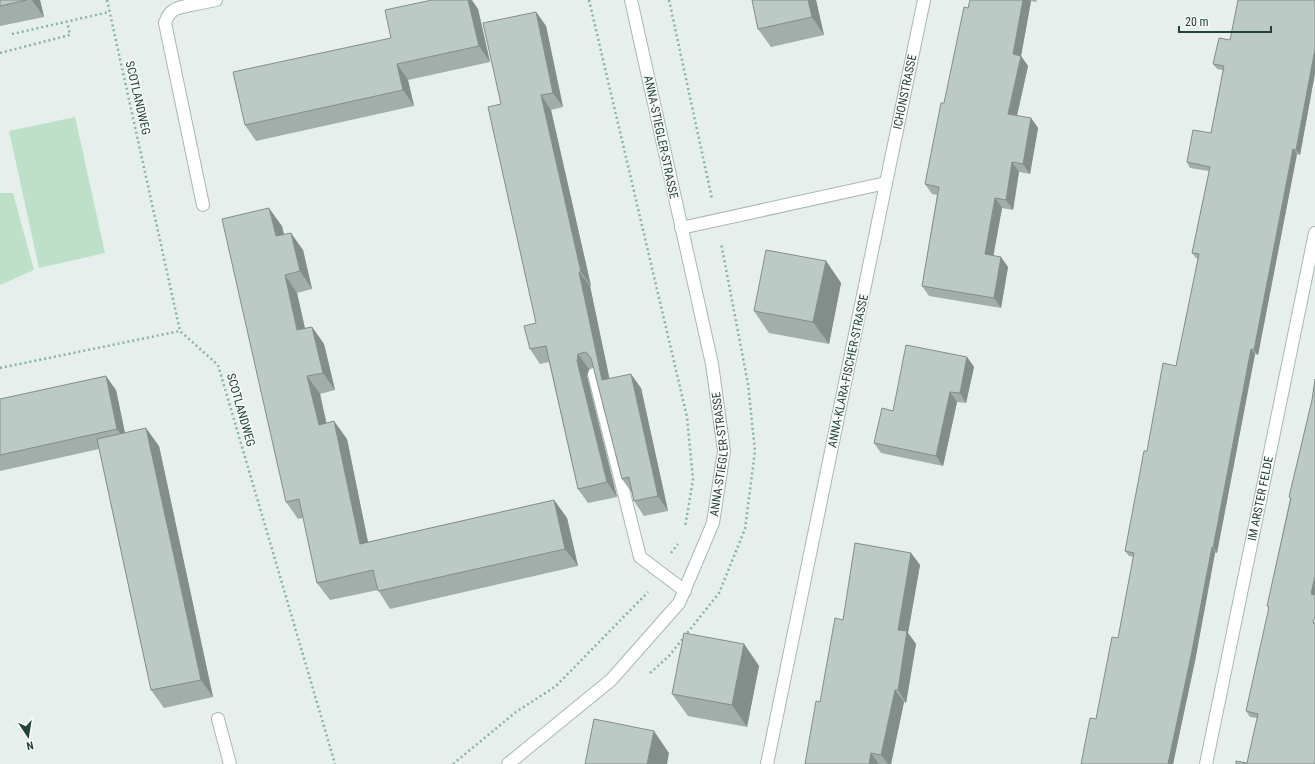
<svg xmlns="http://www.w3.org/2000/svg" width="1315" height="764" font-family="'Roboto Condensed',sans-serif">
	<rect width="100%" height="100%" fill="#e6efeb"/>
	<g fill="#bfe0c8">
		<polygon points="75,117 105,253 39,268 9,131"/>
		<polygon points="0,193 13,193 34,270 0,285"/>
	</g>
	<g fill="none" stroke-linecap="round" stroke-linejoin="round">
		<defs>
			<g id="service">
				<path d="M191 5C177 8 170 8 165 23L203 205"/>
				<polyline points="594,374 640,557 685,591"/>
				<polyline points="218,719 230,764"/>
			</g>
			<g id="minor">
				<polyline points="191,5 216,0"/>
				<path id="s1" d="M886 183 924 0"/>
				<polyline points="681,228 886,183 767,764"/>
				<path id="s2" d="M508 764 611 680 679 603 713 523 724 451 712 364 631 0"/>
				<path id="s3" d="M1206 764 1315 233"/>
			</g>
		</defs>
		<use href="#service" stroke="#a8b8b2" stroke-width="14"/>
		<use href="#minor" stroke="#a8b8b2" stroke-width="14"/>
		<g stroke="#86b3a5" stroke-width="2.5" stroke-dasharray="2 3" stroke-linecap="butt">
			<polyline points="107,0 180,331 218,365 335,764"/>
			<polyline points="589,0 687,417 693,480 685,527"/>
			<polyline points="669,0 712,199"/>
			<polyline points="12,34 109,12"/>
			<polyline points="0,53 70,35 67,22"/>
			<polyline points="0,368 180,331"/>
			<polyline points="671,553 678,544"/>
			<polyline points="650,673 669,656 719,593 745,529 755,451 748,384 721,243"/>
			<polyline points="453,764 516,712 556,686 648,592"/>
		</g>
		<use href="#service" stroke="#fff" stroke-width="12"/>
		<use href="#minor" stroke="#fff" stroke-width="12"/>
	</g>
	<g fill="#a1aea9">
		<polygon points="0,0 40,0 44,17 0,26"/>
		<polygon points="752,0 816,0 824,35 771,47 758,29"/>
		<polygon points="970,0 1037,0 1036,2 1031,1 1021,56 1028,66 1017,116 1031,118 1038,128 1030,174 1019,172 1013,210 1002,208 993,255 1008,267 1001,308 929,296 922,286 937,195 932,194 925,184 944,103"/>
		<polygon points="1315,0 1315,73 1300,155 1297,154 1258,355 1255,354 1217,553 1215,553 1195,661 1173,764 1081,764 1096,719 1118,638 1134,557 1129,556 1125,551 1147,451 1176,366 1198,259 1196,258 1192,253 1209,171 1190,168 1187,162 1211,133 1223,70 1217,69 1213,64 1230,40"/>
		<polygon points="478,9 490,62 408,80 414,106 256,141 245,125 391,38"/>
		<polygon points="536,12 546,26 563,107 551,110 591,286 590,286 609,379 641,388 668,511 644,516 634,501 632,493 622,479 594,367 589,369 587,376 617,497 588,503 578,489 549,362 540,364 530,349 536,323 501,104"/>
		<polygon points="282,226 284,234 303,250 312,289 297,293 305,328 312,327 324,344 335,390 320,394 326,423 347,439 368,542 554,500 567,518 578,566 390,609 378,590 330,600 317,583 303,518 298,519 286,502"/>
		<polygon points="826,261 841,283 829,344 769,333 754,311"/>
		<polygon points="967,357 974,367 966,403 957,402 943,466 881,453 874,443 893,411"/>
		<polygon points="116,390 125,433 159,446 213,697 164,708 151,690 99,449 0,471 0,399"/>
		<polygon points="1312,400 1315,764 1247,763 1257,718 1250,717 1246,711 1269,609 1267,606 1290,499 1289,497"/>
		<polygon points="911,553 920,565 908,633 916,644 906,703 904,702 891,764 805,764 820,702 843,620"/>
		<polygon points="744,644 759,666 747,727 688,716 672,694"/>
	</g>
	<g fill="#838d89">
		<polygon points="32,0 40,0 44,17"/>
		<polygon points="468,0 472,0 478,9 490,62 479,46"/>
		<polygon points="808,0 816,0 824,35 812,17"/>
		<polygon points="1023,0 1030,0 1031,1 1021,56 1028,66 1015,124 1008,114 1013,54"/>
		<polygon points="536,12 546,26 563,107 553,93"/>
		<polygon points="1315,49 1315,73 1300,155 1296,150"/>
		<polygon points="397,64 408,80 414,106 403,90"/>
		<polygon points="541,95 551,110 591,286 581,272"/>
		<polygon points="1031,118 1038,128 1030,174 1023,164"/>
		<polygon points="1293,149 1297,154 1258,355 1254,350"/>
		<polygon points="1012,162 1019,172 1013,210 1006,200"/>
		<polygon points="995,198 1002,208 992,264 985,254"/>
		<polygon points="269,208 282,226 288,254 276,236"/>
		<polygon points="291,233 303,250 312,289 300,271"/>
		<polygon points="1001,257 1008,267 1001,308 994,298"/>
		<polygon points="826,261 841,283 829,344 813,322"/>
		<polygon points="579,272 590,286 613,395 602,380"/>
		<polygon points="285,275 297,293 309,347 297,330"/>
		<polygon points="312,327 324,344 335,390 323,373"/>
		<polygon points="1251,349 1255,354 1217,553 1213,548"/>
		<polygon points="578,354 589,369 587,376 617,497 607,482 577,361"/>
		<polygon points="967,357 974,367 966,403 960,393"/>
		<polygon points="631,374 641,388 668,511 658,496"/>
		<polygon points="106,376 116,390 127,443 117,429"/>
		<polygon points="307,376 320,394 331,443 319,425"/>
		<polygon points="950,392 957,402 943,466 936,456"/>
		<polygon points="334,421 347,439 372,562 360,544"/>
		<polygon points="146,428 159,446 213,697 201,680"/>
		<polygon points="554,500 567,518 578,566 565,549"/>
		<polygon points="1212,547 1215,553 1195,661 1173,764 1168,764"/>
		<polygon points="911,553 920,565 908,633 916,644 906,703 898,690 898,630"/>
		<polygon points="1315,576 1315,600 1311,594"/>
		<polygon points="744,644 759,666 747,727 732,705"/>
		<polygon points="895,690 904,702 891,764 888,764 881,755"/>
		<polygon points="654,731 669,753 667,764 647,764"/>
		<polygon points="871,753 879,764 869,764"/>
	</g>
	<g fill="#bbcac4" stroke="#838d89">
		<polygon points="0,0 27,0 0,6"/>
		<polygon points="432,0 468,0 479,46 397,64 403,90 245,125 233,72 391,38 385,10"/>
		<polygon points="752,0 808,0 812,17 758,29"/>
		<polygon points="970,0 1023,0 1013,54 1021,56 1008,114 1031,118 1023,164 1012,162 1006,200 995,198 985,254 1001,257 994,298 922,286 939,187 925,184 941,103 944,103 964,7 968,8"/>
		<polygon points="1238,0 1315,0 1315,49 1296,150 1293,149 1254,350 1251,349 1213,548 1212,547 1191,656 1168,764 1081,764 1090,718 1096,719 1112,637 1118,638 1134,553 1125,551 1144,451 1147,451 1163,363 1176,366 1199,254 1192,253 1210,167 1187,162 1193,130 1211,133 1224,66 1213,64 1219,38 1230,40"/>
		<polygon points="536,12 553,93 541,95 581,272 579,272 602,380 631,374 658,496 634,501 629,477 622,479 591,358 586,352 578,354 577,361 607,482 578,489 546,346 530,349 524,326 536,323 488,107 501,104 483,23"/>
		<polygon points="269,208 276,236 291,233 300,271 285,275 297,330 312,327 323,373 307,376 319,425 334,421 360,544 554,500 565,549 378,591 373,570 317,583 299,499 286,502 222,219"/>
		<polygon points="766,250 826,261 813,322 754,311"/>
		<polygon points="906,345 967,357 960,393 950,392 936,456 874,443 882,408 893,411"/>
		<polygon points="106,376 117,429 0,455 0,399"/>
		<polygon points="1315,379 1315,576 1311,594 1315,595 1315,616 1313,623 1315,623 1315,764 1236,764 1236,761 1247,763 1258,714 1246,711 1269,607 1267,606 1291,498 1289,497 1312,400"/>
		<polygon points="146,428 201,680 151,690 97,439"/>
		<polygon points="855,543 911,553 898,630 907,631 898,690 895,690 881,755 871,753 869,764 805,764 816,701 820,702 835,618 843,620"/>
		<polygon points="684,633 744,644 732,705 672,694"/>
		<polygon points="594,719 654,731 647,764 585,764"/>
	</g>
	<g text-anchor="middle" stroke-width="3" stroke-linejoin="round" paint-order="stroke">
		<g font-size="12" fill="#24423a" stroke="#f7fbf9">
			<text dy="4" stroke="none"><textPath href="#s1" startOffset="93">ICHONSTRASSE</textPath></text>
			<text transform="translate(138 98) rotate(77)" y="4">SCOTLANDWEG</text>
			<text transform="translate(661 137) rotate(78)" y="4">ANNA-STIEGLER-STRASSE</text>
			<text transform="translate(848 371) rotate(-78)" y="4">ANNA-KLARA-FISCHER-STRASSE</text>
			<text transform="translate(241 410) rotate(74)" y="4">SCOTLANDWEG</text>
			<text dy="4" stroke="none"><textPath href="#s2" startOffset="392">ANNA-STIEGLER-STRASSE</textPath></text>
			<text dy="4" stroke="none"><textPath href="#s3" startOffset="271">IM ARSTER FELDE</textPath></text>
		</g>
	</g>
	<g transform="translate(28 736) rotate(168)" stroke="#f7fbf9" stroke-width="3" paint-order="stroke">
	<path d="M0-3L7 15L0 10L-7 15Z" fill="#24423a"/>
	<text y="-6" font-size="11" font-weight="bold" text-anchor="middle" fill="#24423a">N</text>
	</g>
	<path d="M1179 26v6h92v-6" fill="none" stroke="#24423a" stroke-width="2"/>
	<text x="1185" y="26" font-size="12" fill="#24423a" stroke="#f7fbf9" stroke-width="3" paint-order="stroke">20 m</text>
</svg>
